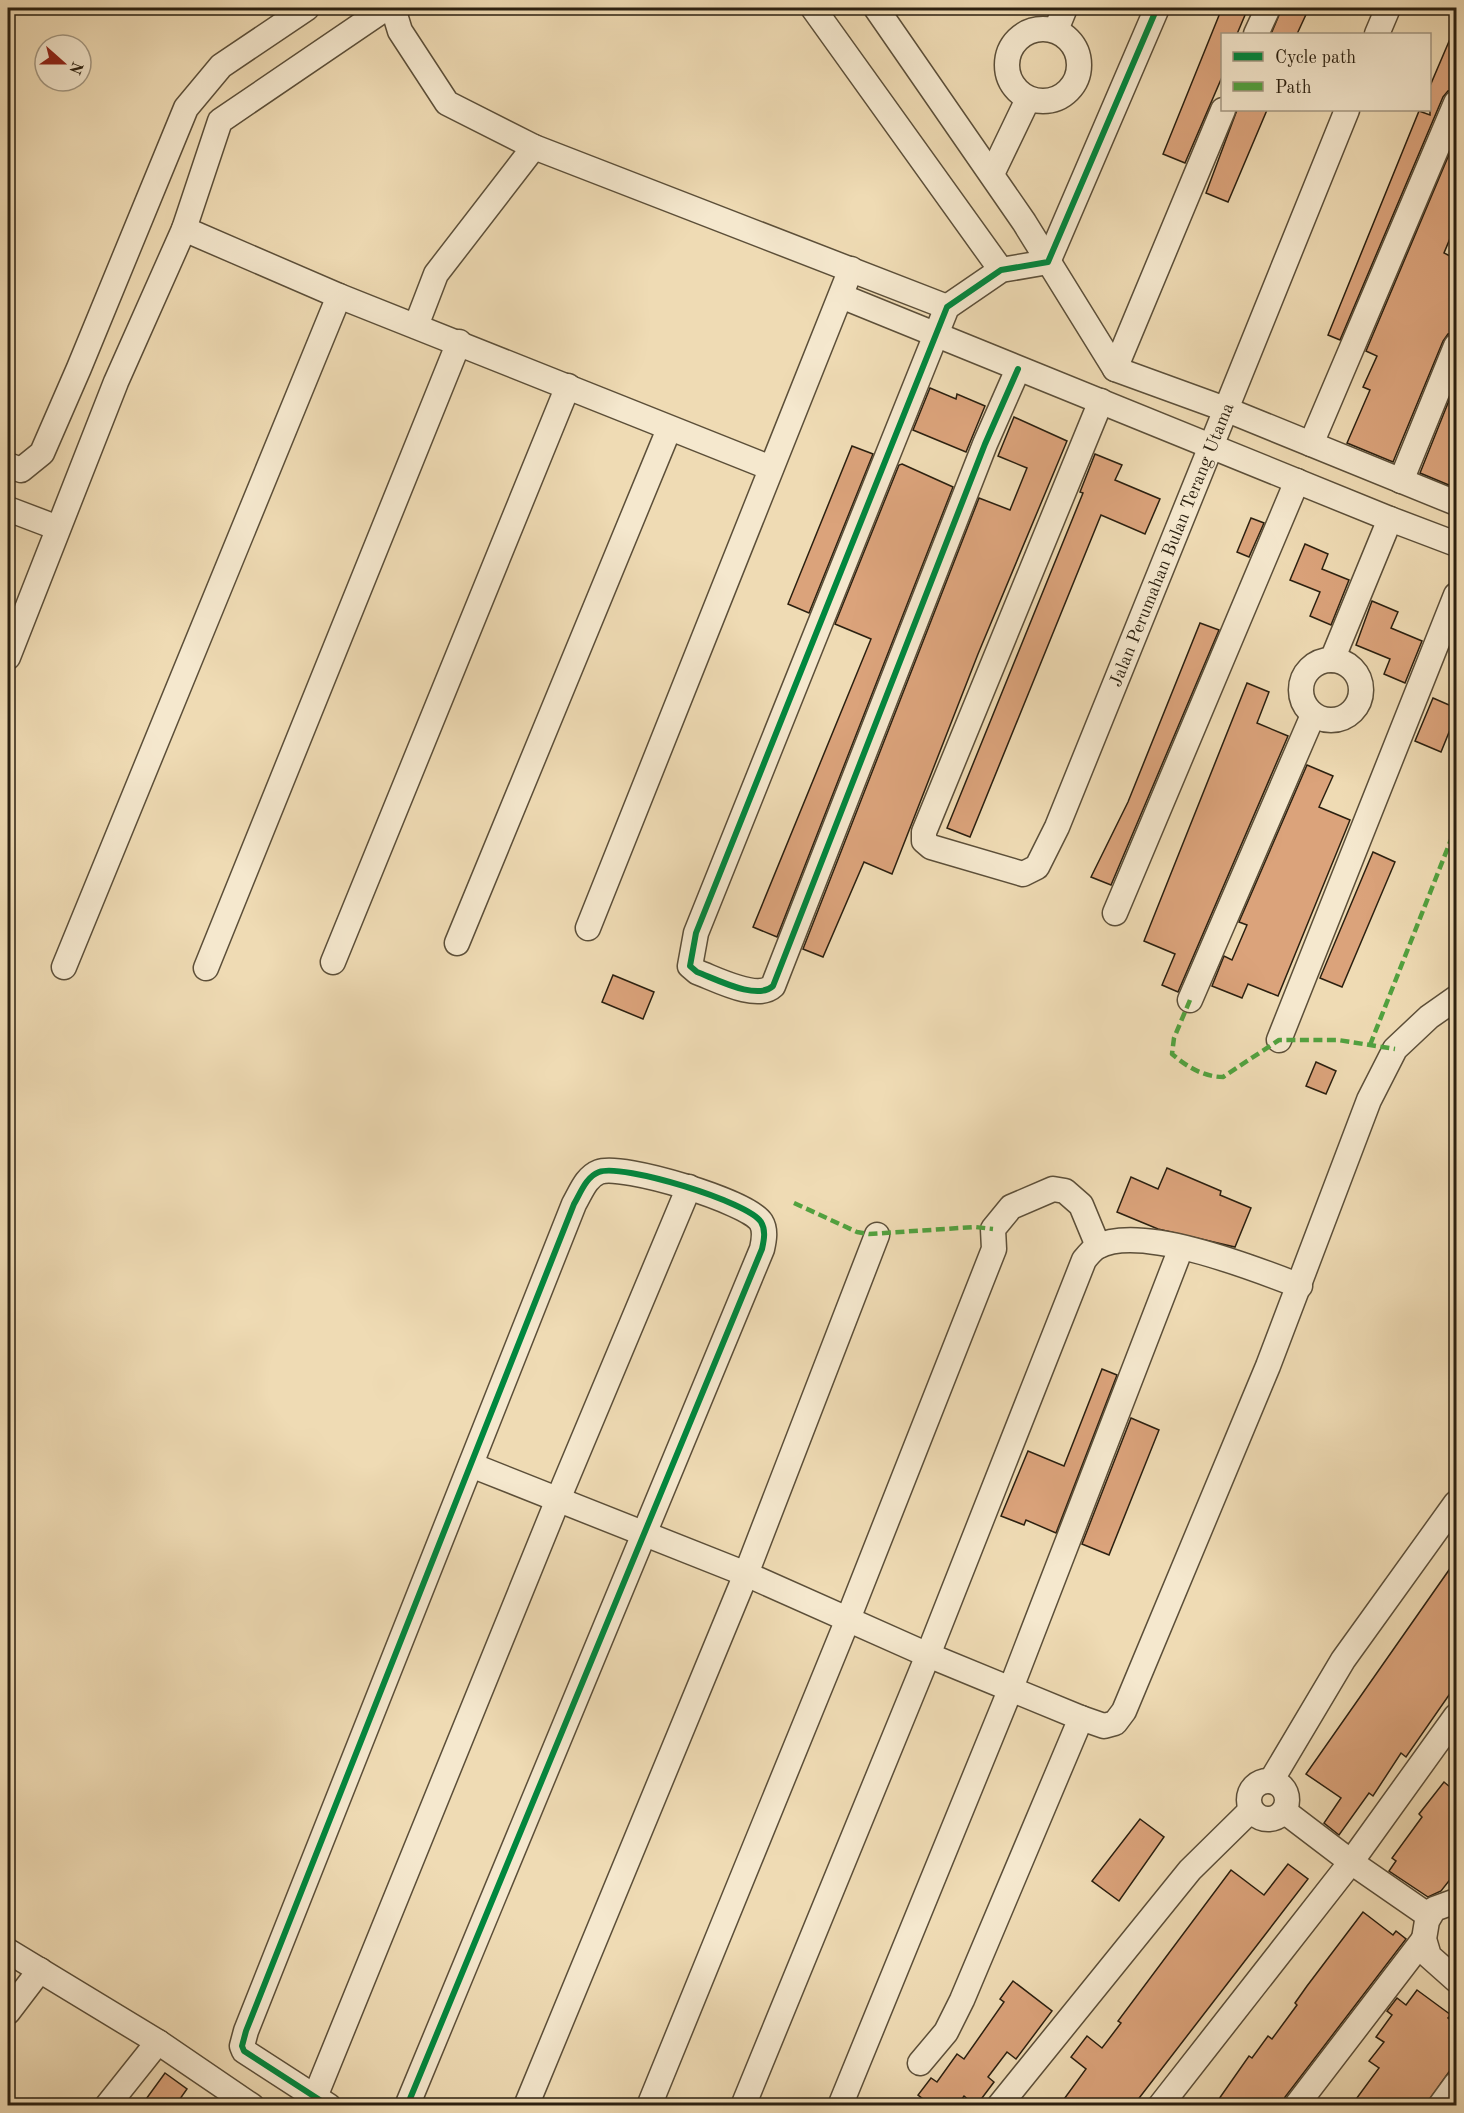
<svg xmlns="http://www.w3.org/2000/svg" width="1464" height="2113" font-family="'Old Standard TT',serif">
	<rect width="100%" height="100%" fill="#efdbb4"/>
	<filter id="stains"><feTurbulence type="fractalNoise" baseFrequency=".00333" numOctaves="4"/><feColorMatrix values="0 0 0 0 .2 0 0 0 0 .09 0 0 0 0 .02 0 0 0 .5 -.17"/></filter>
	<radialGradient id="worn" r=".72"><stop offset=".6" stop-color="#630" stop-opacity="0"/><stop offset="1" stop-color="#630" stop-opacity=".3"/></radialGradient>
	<g fill="#dba37b" stroke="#2b2010" stroke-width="1.5">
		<polygon points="1222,8 1248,8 1237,34 1222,34 1222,77 1185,163 1163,154"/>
		<polygon points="1282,8 1309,8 1297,34 1271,34"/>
		<polygon points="1456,25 1456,89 1448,91 1443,97 1340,340 1328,335 1419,111 1430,115 1430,86"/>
		<polygon points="1237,110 1267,110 1228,202 1206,193"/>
		<polygon points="1456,138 1456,224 1444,253 1456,259 1456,332 1448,334 1443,341 1393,462 1347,443 1370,390 1363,387 1377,356 1366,351"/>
		<polygon points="1456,383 1456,488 1420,473"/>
		<polygon points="930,388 956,399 957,394 985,406 966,452 913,430"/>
		<polygon points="1014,417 1067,441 978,654 892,874 864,862 823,957 803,949 979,498 1010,510 1027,468 998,456"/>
		<polygon points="852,446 873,454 809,613 788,604"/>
		<polygon points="1095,454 1122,465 1115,480 1160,499 1145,534 1101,515 970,837 947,828 1083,493 1080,492"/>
		<polygon points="902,464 953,487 777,937 753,927 871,639 835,624 899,465"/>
		<polygon points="1251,518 1264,523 1249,557 1237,552"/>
		<polygon points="1305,544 1328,554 1322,569 1349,580 1331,625 1310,616 1320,592 1290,580"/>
		<polygon points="1372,601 1398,612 1391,628 1422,641 1405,683 1384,674 1390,659 1356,645"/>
		<polygon points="1200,623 1219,630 1111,885 1091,877 1128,802"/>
		<polygon points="1247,683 1269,692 1257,723 1288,736 1178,992 1162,985 1175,954 1144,941"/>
		<polygon points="1433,698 1456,708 1456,715 1441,752 1415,741"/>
		<polygon points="1307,765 1333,776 1319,807 1350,820 1278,996 1248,984 1242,998 1212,986 1224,956 1232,960 1247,925 1239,922"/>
		<polygon points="1373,852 1395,862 1342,987 1320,978"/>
		<polygon points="613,975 654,992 643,1019 602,1002"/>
		<polygon points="1316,1062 1336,1071 1326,1094 1306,1086"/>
		<polygon points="1167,1168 1221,1191 1220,1195 1251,1208 1235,1247 1158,1229 1117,1212 1131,1177 1158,1189"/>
		<polygon points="1102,1369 1117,1375 1056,1533 1026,1520 1024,1525 1001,1516 1028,1451 1064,1466"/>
		<polygon points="1131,1418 1159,1430 1109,1555 1082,1544"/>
		<polygon points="1456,1560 1456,1685 1406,1757 1401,1753 1373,1796 1369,1793 1339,1835 1324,1823 1341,1798 1306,1774"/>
		<polygon points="1444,1782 1456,1792 1456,1872 1441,1891 1428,1897 1389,1871 1396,1861 1392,1858 1422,1817 1419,1814"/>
		<polygon points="1140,1819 1164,1837 1119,1901 1092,1881"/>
		<polygon points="1288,1864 1308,1879 1133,2106 1059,2106 1086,2069 1071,2057 1087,2036 1102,2048 1121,2023 1118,2021 1231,1870 1264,1895"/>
		<polygon points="1363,1912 1393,1935 1396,1931 1406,1939 1285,2097 1282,2106 1214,2106 1249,2056 1252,2058 1268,2036 1272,2039 1297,2005 1295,2003 1307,1986"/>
		<polygon points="1013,1981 1052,2011 1016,2059 1007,2052 988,2077 994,2082 976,2106 964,2096 957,2106 932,2106 918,2095 931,2078 937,2082 957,2054 964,2059 1004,2002 1000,1999"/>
		<polygon points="1417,1990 1451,2015 1448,2018 1456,2025 1456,2062 1425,2106 1351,2106 1379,2068 1369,2061 1384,2042 1376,2037 1392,2015 1387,2011 1397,1998 1406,2005"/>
		<polygon points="165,2073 187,2089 175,2106 141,2106"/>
	</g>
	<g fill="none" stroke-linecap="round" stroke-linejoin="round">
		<defs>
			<g id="minor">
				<polyline points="393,8 400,31 447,103 534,147 947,307"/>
				<polyline points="813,8 1001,270"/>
				<polyline points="876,8 1024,222 1115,369 1225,409 1456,503"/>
				<circle cx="1043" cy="65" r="36"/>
				<polyline points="1056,30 1065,8"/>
				<polyline points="1256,34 1268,8"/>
				<polyline points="1377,34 1388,8"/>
				<polyline points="992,174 1028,99"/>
				<polyline points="184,229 339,296 771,468"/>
				<polyline points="841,296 1390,519 1456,544"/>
				<polyline points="416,326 436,274 534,147"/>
				<path d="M1018 369 985 444 773 986C757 1001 716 979 697 972L690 966 696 933 947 307 1001 270 1048 262 1157 8"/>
				<polyline points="1115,369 1223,110"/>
				<path id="s1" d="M1101 401 924 832V841L931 847 1023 874 1037 867 1057 827 1347 110"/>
				<polyline points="1311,444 1456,103"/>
				<polyline points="8,465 21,470 42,453 79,368 186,108 221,66 307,8"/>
				<polyline points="1401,481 1456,346"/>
				<polyline points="8,509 58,528"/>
				<polyline points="8,657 116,382 184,229 220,121 386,8"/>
				<circle cx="1331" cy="690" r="30"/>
				<polyline points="1332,660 1390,519"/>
				<polyline points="1115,913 1297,481"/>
				<polyline points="588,928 851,269"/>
				<polyline points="457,943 669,429"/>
				<polyline points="333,962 568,386"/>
				<polyline points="64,967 339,296"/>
				<polyline points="206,968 459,342"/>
				<polyline points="1190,1000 1313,715"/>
				<polyline points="1279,1040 1456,595"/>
				<polyline points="471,1465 746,1574 928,1655 1081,1718 1104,1726 1115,1723 1124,1711 1268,1366 1369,1100 1395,1049 1429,1017 1456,998"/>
				<circle cx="1268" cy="1800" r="19"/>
				<polyline points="1271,1781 1343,1660 1456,1503"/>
				<polyline points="1284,1811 1351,1862 1429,1916"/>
				<polyline points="1456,1901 1434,1909 1427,1921 1424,1939 1429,1956 1456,1980"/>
				<polyline points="8,1951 158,2042 252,2106"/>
				<polyline points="8,2012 40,1970"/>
				<polyline points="920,2063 946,2032 962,2000 1081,1718"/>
				<polyline points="315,2097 559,1497 689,1187"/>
				<polyline points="107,2106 158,2042"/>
				<path d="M329 2106 244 2051 242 2046 246 2031 574 1204C581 1192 586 1177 599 1172 622 1163 749 1202 761 1222 766 1230 764 1240 762 1249L407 2106"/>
				<polyline points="526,2106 746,1574 877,1235"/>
				<polyline points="649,2106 848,1619 994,1249 993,1229 1011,1207 1053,1189 1065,1191 1081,1205 1098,1246"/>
				<path d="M743 2106 928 1655 1084 1260C1088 1255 1092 1250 1097 1247 1140 1223 1256 1269 1300 1286"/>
				<polyline points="840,2106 1011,1688 1181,1248"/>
				<polyline points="999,2106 1190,1870 1251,1810"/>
				<polyline points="1160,2106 1351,1862 1456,1716"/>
				<polyline points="1296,2106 1424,1939"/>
				<polyline points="1440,2106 1456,2084"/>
			</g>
		</defs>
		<use href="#minor" stroke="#5c4f39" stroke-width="27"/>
		<use href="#minor" stroke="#f5e8ce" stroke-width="24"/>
		<g stroke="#51a23f" stroke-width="4.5" stroke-dasharray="9 4.5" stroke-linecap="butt">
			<path d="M1190 1000 1174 1038 1172 1054C1186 1066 1203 1077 1223 1077L1279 1040H1338L1395 1049"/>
			<polyline points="1370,1045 1456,827"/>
			<polyline points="794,1203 857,1232 869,1234 975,1227 993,1229"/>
		</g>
		<defs>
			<g id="cycleway">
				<path d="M1018 369 985 444 773 986C757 1001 716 979 697 972L690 966 696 933 947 307 1001 270 1048 262 1157 8"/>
				<path d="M329 2106 244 2051 242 2046 246 2031 574 1204C581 1192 586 1177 599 1172 622 1163 749 1202 761 1222 766 1230 764 1240 762 1249L407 2106"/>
			</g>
		</defs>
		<use href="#cycleway" stroke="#f5e8ce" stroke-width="10"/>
		<use href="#cycleway" stroke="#00873e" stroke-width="6"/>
	</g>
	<g text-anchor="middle" stroke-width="5" stroke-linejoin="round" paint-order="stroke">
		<g font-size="18" fill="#2b2010" stroke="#f5e8ce">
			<text dy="6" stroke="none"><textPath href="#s1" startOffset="945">Jalan Perumahan Bulan Terang Utama</textPath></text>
		</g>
	</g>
	<rect width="1464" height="2113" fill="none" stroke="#efdbb4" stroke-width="30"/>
	<rect x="9" y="9" width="1446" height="2095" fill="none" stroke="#2b2010" stroke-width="3"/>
	<rect x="15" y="15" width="1434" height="2083" fill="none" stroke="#2b2010" stroke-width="1.5"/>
	<rect x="1221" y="33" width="210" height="78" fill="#f5e8ce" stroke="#a49882" stroke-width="1.5"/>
	<rect x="1233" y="52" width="30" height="9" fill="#00873e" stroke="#a49882" stroke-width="1.5"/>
	<text x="1275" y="63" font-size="18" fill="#2b2010">Cycle path</text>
	<rect x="1233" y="82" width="30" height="9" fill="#51a23f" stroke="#a49882" stroke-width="1.5"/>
	<text x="1275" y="93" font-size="18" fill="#2b2010">Path</text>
	<g transform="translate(63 63) rotate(111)"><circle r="28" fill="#f5e8ce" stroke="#a49882" stroke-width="1.5"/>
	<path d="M0-4.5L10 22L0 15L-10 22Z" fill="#8f2418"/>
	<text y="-9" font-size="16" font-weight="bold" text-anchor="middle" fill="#2b2010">N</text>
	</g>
	<rect width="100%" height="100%" filter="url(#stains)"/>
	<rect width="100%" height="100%" fill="url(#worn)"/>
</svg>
